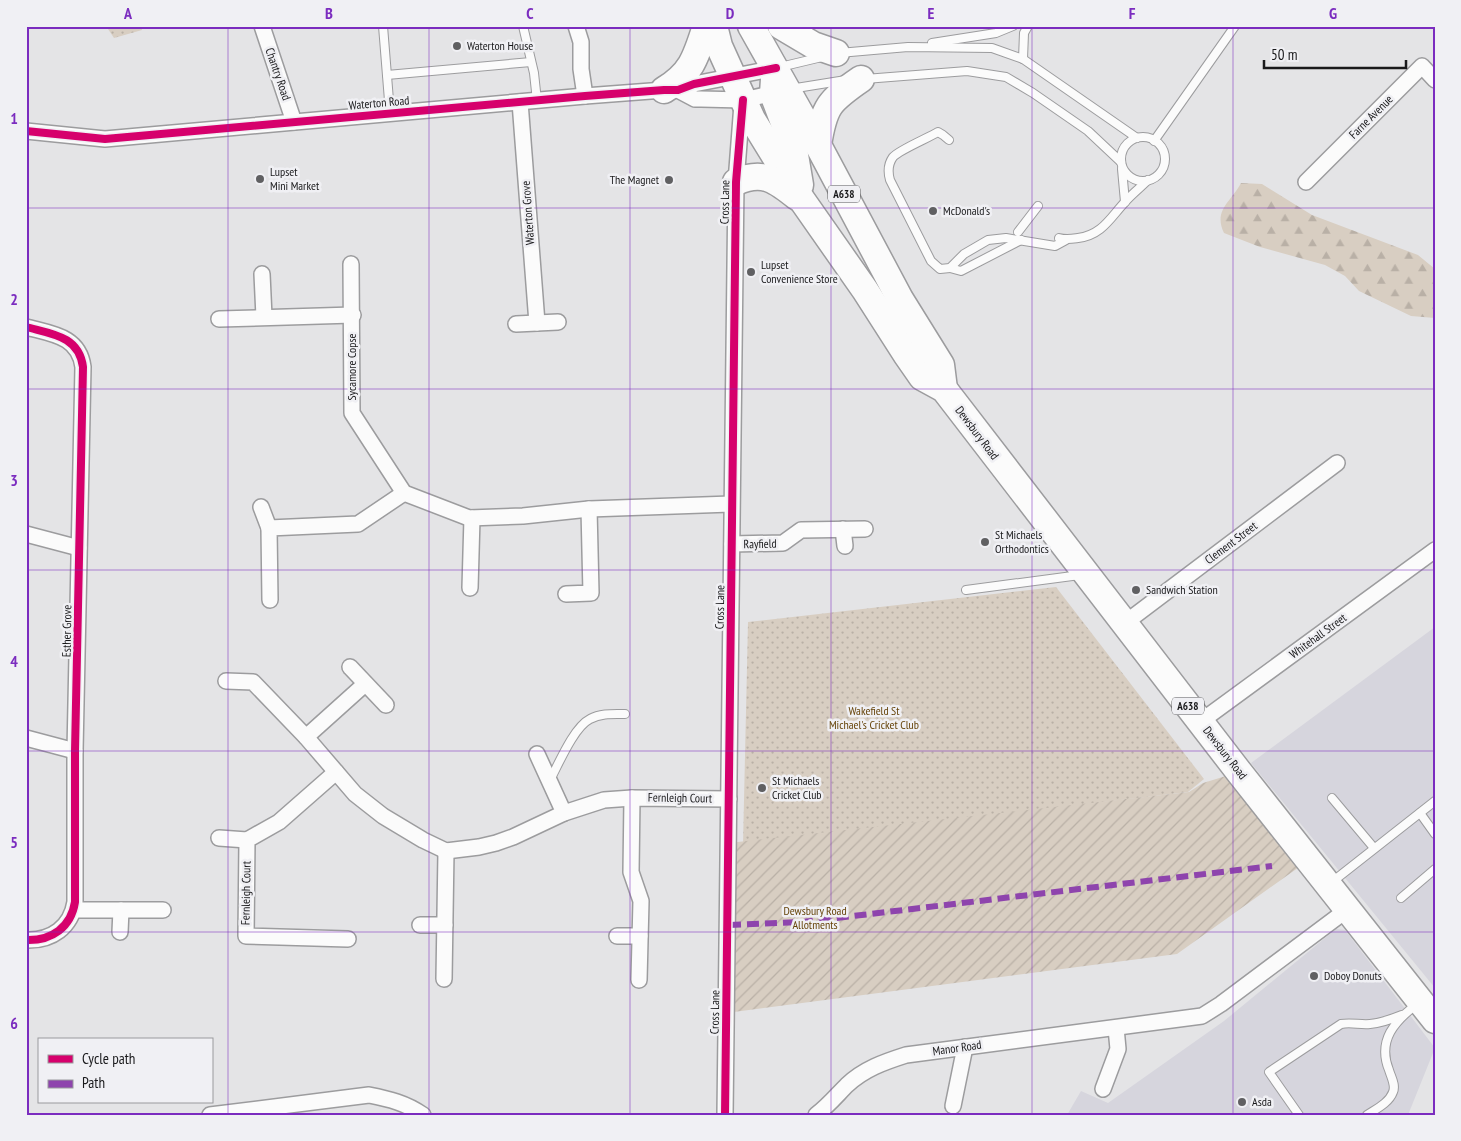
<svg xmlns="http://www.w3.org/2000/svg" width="1461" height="1141" font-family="'PT Sans Narrow',sans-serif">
	<defs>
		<pattern id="grass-dots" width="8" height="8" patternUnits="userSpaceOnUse" patternTransform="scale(1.25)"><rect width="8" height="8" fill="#d8cec2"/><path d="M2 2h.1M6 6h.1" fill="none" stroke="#b9b0a6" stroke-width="1.8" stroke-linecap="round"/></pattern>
		<pattern id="forest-firs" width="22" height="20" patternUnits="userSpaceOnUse" patternTransform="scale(1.25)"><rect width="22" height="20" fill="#d8cec2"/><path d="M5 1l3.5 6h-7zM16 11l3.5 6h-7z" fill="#b9b0a6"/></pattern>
		<pattern id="garden-furrows" width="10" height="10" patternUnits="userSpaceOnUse" patternTransform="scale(1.25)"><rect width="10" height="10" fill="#d8cec2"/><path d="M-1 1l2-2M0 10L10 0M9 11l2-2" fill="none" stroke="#b9b0a6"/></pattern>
	</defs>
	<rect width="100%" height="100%" fill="#e4e4e6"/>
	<g fill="#d6d5dd">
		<polygon points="1435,627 1435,988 1251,763"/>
		<polygon points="1336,929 1345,930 1435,1048 1408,1115 1067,1115 1081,1091 1108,1103 1224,1021"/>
	</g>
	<g fill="url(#grass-dots)">
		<polygon points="106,26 141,26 142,30 114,38"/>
		<polygon points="1056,587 1204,779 1188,792 743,845 748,622"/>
	</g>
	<path fill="url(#forest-firs)" d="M1241 183 1262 184 1312 215 1418 255 1435 269V318L1411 316 1359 291 1345 276 1325 265 1260 247 1224 233C1213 210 1231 202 1241 183Z"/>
	<polygon fill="url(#garden-furrows)" points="1239,772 1309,860 1177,954 726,1013 729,843 1189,792 1203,783"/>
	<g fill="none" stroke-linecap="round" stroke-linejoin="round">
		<defs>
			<g id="service">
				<polyline points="383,26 390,113"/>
				<polyline points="523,26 534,73 537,101"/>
				<polyline points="932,43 996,33 1013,26"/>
				<polyline points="839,53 908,47 992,48 1023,59 1137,138"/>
				<polyline points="1023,59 1024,33 1028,26"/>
				<polyline points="780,67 822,57"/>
				<polyline points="387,75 531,62"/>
				<polyline points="865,79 967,71 1006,77 1033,93 1088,131 1121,162"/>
				<polyline points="790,89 846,80"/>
				<circle cx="1143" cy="159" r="22"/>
				<path d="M949 140 943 135 938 132C928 138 899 150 893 157 888 164 888 173 890 180L931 261 940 269 950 268 964 254 988 240 1006 238 1055 246 1066 240"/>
				<polyline points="1154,141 1235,26"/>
				<polyline points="1122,169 1125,202"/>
				<polyline points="1018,232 1038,206"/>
				<path d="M1059 238C1066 240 1071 239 1078 238 1102 235 1110 218 1125 202 1132 194 1141 187 1148 180"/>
				<polyline points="950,268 961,271 1021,240"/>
				<polyline points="966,590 1080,575"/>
				<path d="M550 780C559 763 574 727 590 719 601 713 613 714 625 714"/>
				<polyline points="1332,798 1374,848"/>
				<polyline points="1420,813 1435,834"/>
				<polyline points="1332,882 1435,801"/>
				<polyline points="1401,898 1435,869"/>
				<path d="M1299 1115 1269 1072 1341 1024C1351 1022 1360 1025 1370 1024 1381 1023 1392 1019 1402 1015"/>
				<path d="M1367 1115C1376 1109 1389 1103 1393 1092 1396 1085 1391 1077 1389 1070 1377 1040 1395 1021 1417 1004"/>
			</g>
			<g id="minor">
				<polyline points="262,26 294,122"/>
				<polyline points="576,26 581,42 581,69 585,96"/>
				<polyline points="678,90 695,99 701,99 743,100 779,92"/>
				<polyline points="520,102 537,323"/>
				<polyline points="26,131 105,139 585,96 664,90 678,90 694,84 776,68"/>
				<polyline points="1306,182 1422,66 1435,80"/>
				<polyline points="351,264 352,413 404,493 469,518 523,516 589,509 731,504"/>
				<polyline points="262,274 264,317"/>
				<polyline points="219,319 353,315"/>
				<polyline points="516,324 558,322"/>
				<path d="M26 327C52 334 79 336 83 367L75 751V902C71 927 52 941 26 940"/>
				<polyline points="261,507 269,528"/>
				<polyline points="843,529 845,546"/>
				<polyline points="26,534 79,548"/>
				<polyline points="732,544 783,543 801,530 865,529"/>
				<polyline points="470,588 472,518"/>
				<polyline points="566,594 591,593 589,509"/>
				<polyline points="270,600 269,528 358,524 404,493"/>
				<polyline points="1125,623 1337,463"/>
				<polyline points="350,667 386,705"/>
				<polyline points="226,681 253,682 306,737 355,794 383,816 423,840 446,851 479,847 496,843 513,837 564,813 604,800 632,798 729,799"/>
				<polyline points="1200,722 1435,550"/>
				<polyline points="306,737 365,684"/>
				<polyline points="26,738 75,751"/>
				<polyline points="537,754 564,813"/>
				<polyline points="336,772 279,822 247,840 246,936 348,939"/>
				<polyline points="632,798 631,872 641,901 639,980"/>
				<polyline points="219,838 247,840"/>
				<polyline points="74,910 163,910"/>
				<polyline points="420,925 445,925"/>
				<polyline points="120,932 121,910"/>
				<polyline points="617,936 640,936"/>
				<polyline points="444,979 446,851"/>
				<polyline points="1103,1089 1118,1049 1116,1028"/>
				<polyline points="953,1106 965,1047"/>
				<path d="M210 1115 369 1095C389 1099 406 1103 423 1115"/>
				<polyline points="725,1115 736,182 742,104"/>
				<path d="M816 1115C828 1106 837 1095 847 1085 864 1069 884 1062 906 1055L1202 1016 1221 1004 1348 909"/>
			</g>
			<g id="trunk">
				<polyline points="714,26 719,46 752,119 802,200 865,290 906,354 922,377 944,389 1239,772 1435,1020"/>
				<polyline points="751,26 818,145 900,299 941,365 944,389"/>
				<polyline points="781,26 813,45 836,53"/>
				<polyline points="774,79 773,94 794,149 800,185"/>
				<path d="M664 90C692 73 696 57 706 26"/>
				<path d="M818 145C824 106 829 101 861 79"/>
				<path d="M736 182C763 170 776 180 797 197"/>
			</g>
		</defs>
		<use href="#service" stroke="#9c9c9e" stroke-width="10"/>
		<use href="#minor" stroke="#9c9c9e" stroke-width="18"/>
		<use href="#trunk" stroke="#9c9c9e" stroke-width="29"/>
		<use href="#service" stroke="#fbfbfb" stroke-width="8"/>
		<use href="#minor" stroke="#fbfbfb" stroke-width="15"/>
		<use href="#trunk" stroke="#fbfbfb" stroke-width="26"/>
		<polyline stroke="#8e44ad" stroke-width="6" stroke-dasharray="12 6" stroke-linecap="butt" points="729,925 803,922 1272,866"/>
		<defs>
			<g id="cycleway">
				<polyline points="26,131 105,139 585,96 664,90 678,90 694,84 776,68"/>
				<path d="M26 327C52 334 79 336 83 367L75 751V902C71 927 52 941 26 940"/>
				<polyline points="725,1115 736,182 743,100"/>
			</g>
		</defs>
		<use href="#cycleway" stroke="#f0f0f4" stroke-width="11"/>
		<use href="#cycleway" stroke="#d6006c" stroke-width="8"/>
	</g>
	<path fill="none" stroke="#7b2cbf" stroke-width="1" stroke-opacity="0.55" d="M228 26V1115M429 26V1115M630 26V1115M831 26V1115M1032 26V1115M1233 26V1115M26 208H1435M26 389H1435M26 570H1435M26 751H1435M26 932H1435"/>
	<g fill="#606062" stroke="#f0f0f4" stroke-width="2">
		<circle cx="457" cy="46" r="5"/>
		<circle cx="260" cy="179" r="5"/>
		<circle cx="669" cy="180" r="5"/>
		<circle cx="933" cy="211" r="5"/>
		<circle cx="751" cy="272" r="5"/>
		<circle cx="985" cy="542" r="5"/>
		<circle cx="1136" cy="590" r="5"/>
		<circle cx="762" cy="788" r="5"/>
		<circle cx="1314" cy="976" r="5"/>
		<circle cx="1242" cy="1102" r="5"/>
	</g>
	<g text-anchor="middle" stroke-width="5" stroke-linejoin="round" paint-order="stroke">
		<g fill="#f0f0f4" stroke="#5a5a5c" stroke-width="1">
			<rect x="828" y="185.5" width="32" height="17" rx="4"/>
			<rect x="1172" y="697.5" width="32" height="17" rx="4"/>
		</g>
		<g font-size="11" font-weight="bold" fill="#19191b">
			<text x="844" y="198">A638</text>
			<text x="1188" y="710">A638</text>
		</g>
		<g font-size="12" fill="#19191b" stroke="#f0f0f4" text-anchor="start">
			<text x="467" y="50">Waterton House</text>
			<text x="270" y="176">Lupset<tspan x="270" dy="14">Mini Market</tspan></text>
			<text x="659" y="184" text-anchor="end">The Magnet</text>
			<text x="943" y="215">McDonald's</text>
			<text x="761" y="269">Lupset<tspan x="761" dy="14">Convenience Store</tspan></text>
			<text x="995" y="539">St Michaels<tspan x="995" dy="14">Orthodontics</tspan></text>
			<text x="1146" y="594">Sandwich Station</text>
			<text x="772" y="785">St Michaels<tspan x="772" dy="14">Cricket Club</tspan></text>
			<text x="1324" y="980">Doboy Donuts</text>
			<text x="1252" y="1106">Asda</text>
		</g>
		<g font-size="12" fill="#19191b" stroke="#f0f0f4">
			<text transform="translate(278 74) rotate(71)" y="4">Chantry Road</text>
			<text transform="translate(379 103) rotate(-5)" y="4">Waterton Road</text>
			<text transform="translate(1371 117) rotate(-45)" y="4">Farne Avenue</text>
			<text transform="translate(725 202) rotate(-89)" y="4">Cross Lane</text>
			<text transform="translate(528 213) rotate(-94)" y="4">Waterton Grove</text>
			<text transform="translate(352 367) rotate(-90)" y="4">Sycamore Copse</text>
			<text transform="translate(977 433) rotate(53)" y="4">Dewsbury Road</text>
			<text transform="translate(1231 543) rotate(-37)" y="4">Clement Street</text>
			<text transform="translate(760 544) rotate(-1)" y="4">Rayfield</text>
			<text transform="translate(720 607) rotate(-89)" y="4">Cross Lane</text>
			<text transform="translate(67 631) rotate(-89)" y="4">Esther Grove</text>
			<text transform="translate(1318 636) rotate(-36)" y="4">Whitehall Street</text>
			<text transform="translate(1225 753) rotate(52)" y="4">Dewsbury Road</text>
			<text transform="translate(680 798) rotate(1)" y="4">Fernleigh Court</text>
			<text transform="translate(246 893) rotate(-89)" y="4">Fernleigh Court</text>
			<text transform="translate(715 1012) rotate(-89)" y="4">Cross Lane</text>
			<text transform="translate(957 1048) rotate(-8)" y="4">Manor Road</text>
		</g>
		<g font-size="12" fill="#67450b" stroke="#f0f0f4">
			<text x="874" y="715">Wakefield St<tspan x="874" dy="14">Michael's Cricket Club</tspan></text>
			<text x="815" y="915">Dewsbury Road<tspan x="815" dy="14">Allotments</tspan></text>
		</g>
	</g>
	<rect width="1461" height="1141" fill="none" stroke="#f0f0f4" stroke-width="55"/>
	<rect x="38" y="1038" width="175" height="65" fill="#f0f0f4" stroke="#9a9a9d"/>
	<rect x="48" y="1055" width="25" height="8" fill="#d6006c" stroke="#9a9a9d"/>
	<text x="82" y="1064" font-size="15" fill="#19191b">Cycle path</text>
	<rect x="48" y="1080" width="25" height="8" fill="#8e44ad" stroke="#9a9a9d"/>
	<text x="82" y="1088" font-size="15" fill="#19191b">Path</text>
	<path d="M1264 60v8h142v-8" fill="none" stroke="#19191b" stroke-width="2.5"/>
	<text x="1271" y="60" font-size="15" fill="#19191b" stroke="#f0f0f4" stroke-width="4" paint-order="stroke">50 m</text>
	<rect x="28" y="28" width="1406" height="1086" fill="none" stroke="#7b2cbf" stroke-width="2"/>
	<g font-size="16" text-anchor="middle" font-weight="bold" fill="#7b2cbf">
		<text x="128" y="19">A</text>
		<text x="329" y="19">B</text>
		<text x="530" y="19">C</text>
		<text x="730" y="19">D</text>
		<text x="931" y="19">E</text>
		<text x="1132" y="19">F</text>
		<text x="1333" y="19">G</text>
		<text x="14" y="124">1</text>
		<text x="14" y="305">2</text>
		<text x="14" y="486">3</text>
		<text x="14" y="667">4</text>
		<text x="14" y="848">5</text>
		<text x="14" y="1029">6</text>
	</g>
</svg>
